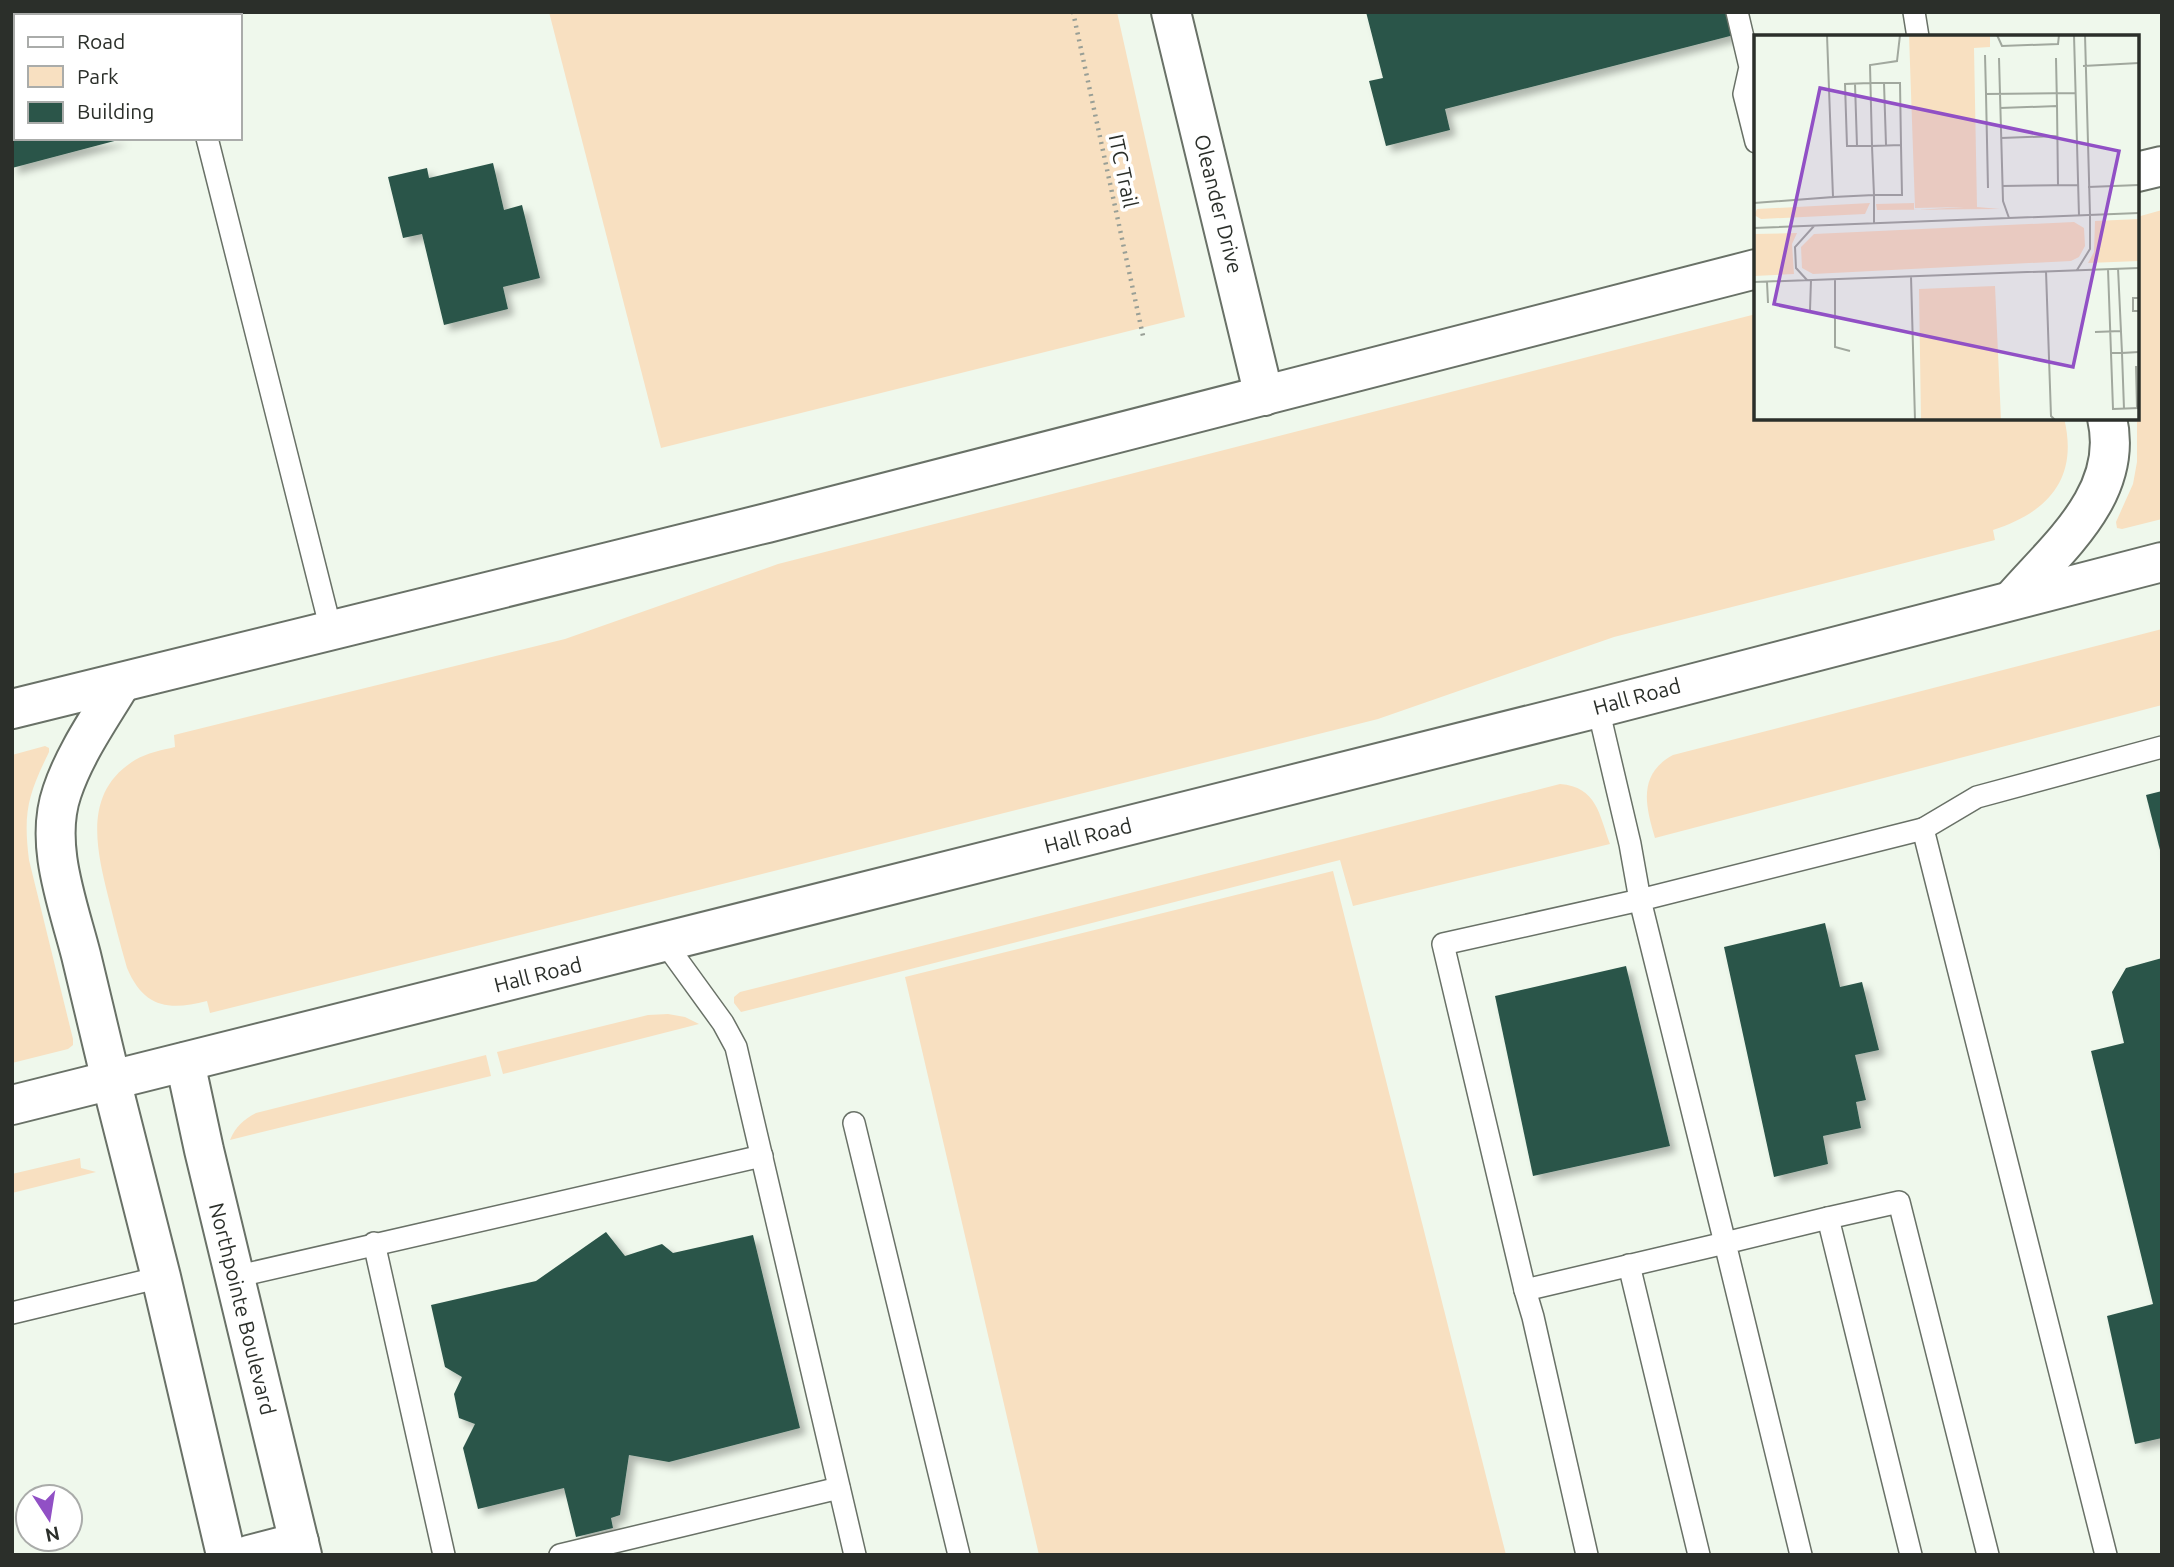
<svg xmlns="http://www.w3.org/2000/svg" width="2174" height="1567" font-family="Ubuntu,sans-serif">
	<defs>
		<filter id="shadow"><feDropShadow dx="6" dy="6" stdDeviation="3.5" flood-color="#0004"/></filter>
	</defs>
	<rect width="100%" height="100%" fill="#eff8ec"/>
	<g fill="#f8e0c1">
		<polygon points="549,12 1117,12 1185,317 661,448"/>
		<polygon points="2162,210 2162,519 2122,529 2117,528 2116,522 2133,484 2137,462 2137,217"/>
		<path d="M1756 314V418H2064C2079 479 2048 512 1993 530L1995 540 1614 637 1378 719 210 1013 207 1001C169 1011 144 1008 127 968 120 944 114 920 108 896 96 847 83 792 135 760 147 753 162 750 175 747L174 735 565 639 778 564Z"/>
		<path d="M2162 629V705L1655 838C1645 805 1638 774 1673 755Z"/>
		<path d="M45 746 49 748V752C28 795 23 812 29 860L73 1039V1045L68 1049 12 1063V755Z"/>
		<path d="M1560 784C1597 787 1599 814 1610 844L1353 906 1340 860 741 1012 734 1003V997L740 992Z"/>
		<polygon points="1333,871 1506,1555 1039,1555 905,977"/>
		<polygon points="668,1014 685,1017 699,1024 503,1074 497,1052 648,1015"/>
		<path d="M486 1055 491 1076 230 1140C236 1126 243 1120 256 1113Z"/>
		<polygon points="80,1158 81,1168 96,1172 12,1193 12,1174"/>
	</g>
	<g fill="#2b5549" filter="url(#shadow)">
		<polygon points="12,12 140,12 141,16 16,16 16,138 122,139 12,168"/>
		<polygon points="1366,12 1729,12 1734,35 1445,109 1450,130 1386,146 1369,81 1383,78"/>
		<polygon points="493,163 504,210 522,205 540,278 503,287 508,309 444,325 422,234 403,238 388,177 427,168 429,178"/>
		<polygon points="2162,791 2162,854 2161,854 2146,795"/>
		<polygon points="1825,923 1840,987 1862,982 1879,1050 1855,1055 1866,1100 1856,1102 1861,1128 1823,1136 1828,1164 1774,1177 1724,947"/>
		<polygon points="2162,958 2162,1438 2135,1444 2107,1316 2153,1304 2091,1051 2124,1043 2112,992 2126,968"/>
		<polygon points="1626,966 1670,1146 1533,1176 1495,996"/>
		<polygon points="606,1232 625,1256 662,1244 673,1253 753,1235 800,1428 669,1462 629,1455 620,1515 611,1518 613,1528 576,1537 564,1488 478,1509 463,1448 475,1424 459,1418 454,1394 462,1377 445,1367 431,1305 536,1281"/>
	</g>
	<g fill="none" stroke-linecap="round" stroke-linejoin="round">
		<defs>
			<g id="service">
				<polyline points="176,12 177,16"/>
				<polyline points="1737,12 1750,67 1744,94 1756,142"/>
				<polyline points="1914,12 1918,37"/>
				<polyline points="207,138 331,630"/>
				<polyline points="1598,708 1630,844 1640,900 1725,1243 1525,1290 1443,944 1640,900 1923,829"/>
				<polyline points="665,943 723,1023 736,1047 855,1555"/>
				<polyline points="854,1123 959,1555"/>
				<polyline points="374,1243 444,1555"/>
				<polyline points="1629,1265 1699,1555"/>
				<polyline points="234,1277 762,1156"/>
				<polyline points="1525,1290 1533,1317 1587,1555"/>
				<polyline points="12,1313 161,1277"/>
				<polyline points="560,1555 839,1488"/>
				<polyline points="1801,1555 1725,1243 1828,1218"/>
				<polyline points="1911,1555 1828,1218 1899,1202 1988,1555"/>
				<polyline points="2106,1555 1923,829 1977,797 2162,747"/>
			</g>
			<g id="minor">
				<polyline points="1171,12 1264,396"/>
				<polyline points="185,1062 204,1150 302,1555"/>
				<polyline points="111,1080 161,1277 226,1555"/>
				<polyline points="249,1555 299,1542"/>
			</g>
			<g id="trunk">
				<polyline points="2137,172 2162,166"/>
				<path d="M2013 599C2057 548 2125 494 2107 418"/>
				<polyline points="12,709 767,523 1756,269"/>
				<path d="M111 1080C101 1038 91 997 81 955 68 904 44 844 62 792 75 753 100 718 121 683"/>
				<polyline points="12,1105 1598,708 2162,562"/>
			</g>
		</defs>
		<use href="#service" stroke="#697167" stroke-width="24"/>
		<use href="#minor" stroke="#697167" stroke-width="42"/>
		<use href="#trunk" stroke="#697167" stroke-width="42"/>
		<polyline stroke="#999f96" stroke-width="4.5" stroke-dasharray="2 5" stroke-linecap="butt" points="1073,12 1143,336"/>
		<use href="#service" stroke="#fff" stroke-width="21"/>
		<use href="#minor" stroke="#fff" stroke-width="38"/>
		<use href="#trunk" stroke="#fff" stroke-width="38"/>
	</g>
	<g text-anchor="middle" stroke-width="7" stroke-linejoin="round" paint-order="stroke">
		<g font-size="21" fill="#2b2f2a" stroke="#fff">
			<text transform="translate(1123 171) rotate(78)" y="7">ITC Trail</text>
			<text transform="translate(1218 204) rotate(76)" y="7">Oleander Drive</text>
			<text transform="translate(1637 697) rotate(-15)" y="7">Hall Road</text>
			<text transform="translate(1088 836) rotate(-14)" y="7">Hall Road</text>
			<text transform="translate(538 975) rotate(-14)" y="7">Hall Road</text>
			<text transform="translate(242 1309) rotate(76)" y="7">Northpointe Boulevard</text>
		</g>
	</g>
	<g transform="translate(1754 35)">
		<rect width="385" height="385" fill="#eff8ec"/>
		<path d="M155 0H236V12L220 13 223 172 246 174 123 175 122 169 160 168V175L210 172 161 173ZM116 168 111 179 7 184 0 180 3 174ZM385 184V226L334 228 340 217 341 186ZM320 187 330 193 331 211 325 222 317 226 59 239 48 233 47 212 60 199ZM43 198 38 209 40 239 0 241V199ZM241 251 247 385H167L165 254Z" fill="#f8e0c1"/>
		<path fill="none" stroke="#a1a89e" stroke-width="2" d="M243 0 248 11 304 9 305 0M320 0 325 181M331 0 336 180M231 20 232 59M245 23 249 166 255 183M302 23 303 71M329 31 385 28M130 48 132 110M101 49 103 111H93L91 49 116 48H146L147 110M246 73 303 71 304 150M247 103 304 101M103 111H118L116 30 143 26 146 0M248 151 324 150M334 152 385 150M234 153 232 59 322 58M79 162 120 160H148L147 110 118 111 120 160V188M0 168 79 162 73 0M0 193 385 178M354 234 359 374 385 373M323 235 336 214V180M292 236 297 381 301 385M157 241 161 385M81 244V312L96 316M53 245 42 233 41 212 60 191M0 247 385 233M13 247 14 268M385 263H379V276H385M56 275 57 245M341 297 367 296M357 318H368L364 233M382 331 383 373M370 374 368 318 385 317"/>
		<path fill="#9150c5" fill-opacity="0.15" stroke="#9150c5" stroke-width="3.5" d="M66 53 365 116 319 332 20 269Z"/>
		<rect width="385" height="385" fill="none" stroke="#2b2f2a" stroke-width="3.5"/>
	</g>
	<rect width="2174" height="1567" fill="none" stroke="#2b2f2a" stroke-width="28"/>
	<rect x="14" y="14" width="228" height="126" fill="#ffffff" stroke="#aaacaa" stroke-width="2"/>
	<rect x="28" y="37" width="35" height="10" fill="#ffffff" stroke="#aaacaa" stroke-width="2"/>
	<text x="77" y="49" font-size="21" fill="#2b2f2a">Road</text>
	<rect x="28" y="66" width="35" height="21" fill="#f8e0c1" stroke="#aaacaa" stroke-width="2"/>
	<text x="77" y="84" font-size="21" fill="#2b2f2a">Park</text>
	<rect x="28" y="102" width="35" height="21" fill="#2b5549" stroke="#aaacaa" stroke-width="2"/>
	<text x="77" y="119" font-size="21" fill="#2b2f2a">Building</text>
	<g transform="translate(49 1518) rotate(168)"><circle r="33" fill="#ffffff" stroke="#aaacaa" stroke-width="2"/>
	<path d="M0-5L12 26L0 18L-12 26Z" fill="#9150c5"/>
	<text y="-10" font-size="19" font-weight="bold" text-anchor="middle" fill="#2b2f2a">N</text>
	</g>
</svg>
